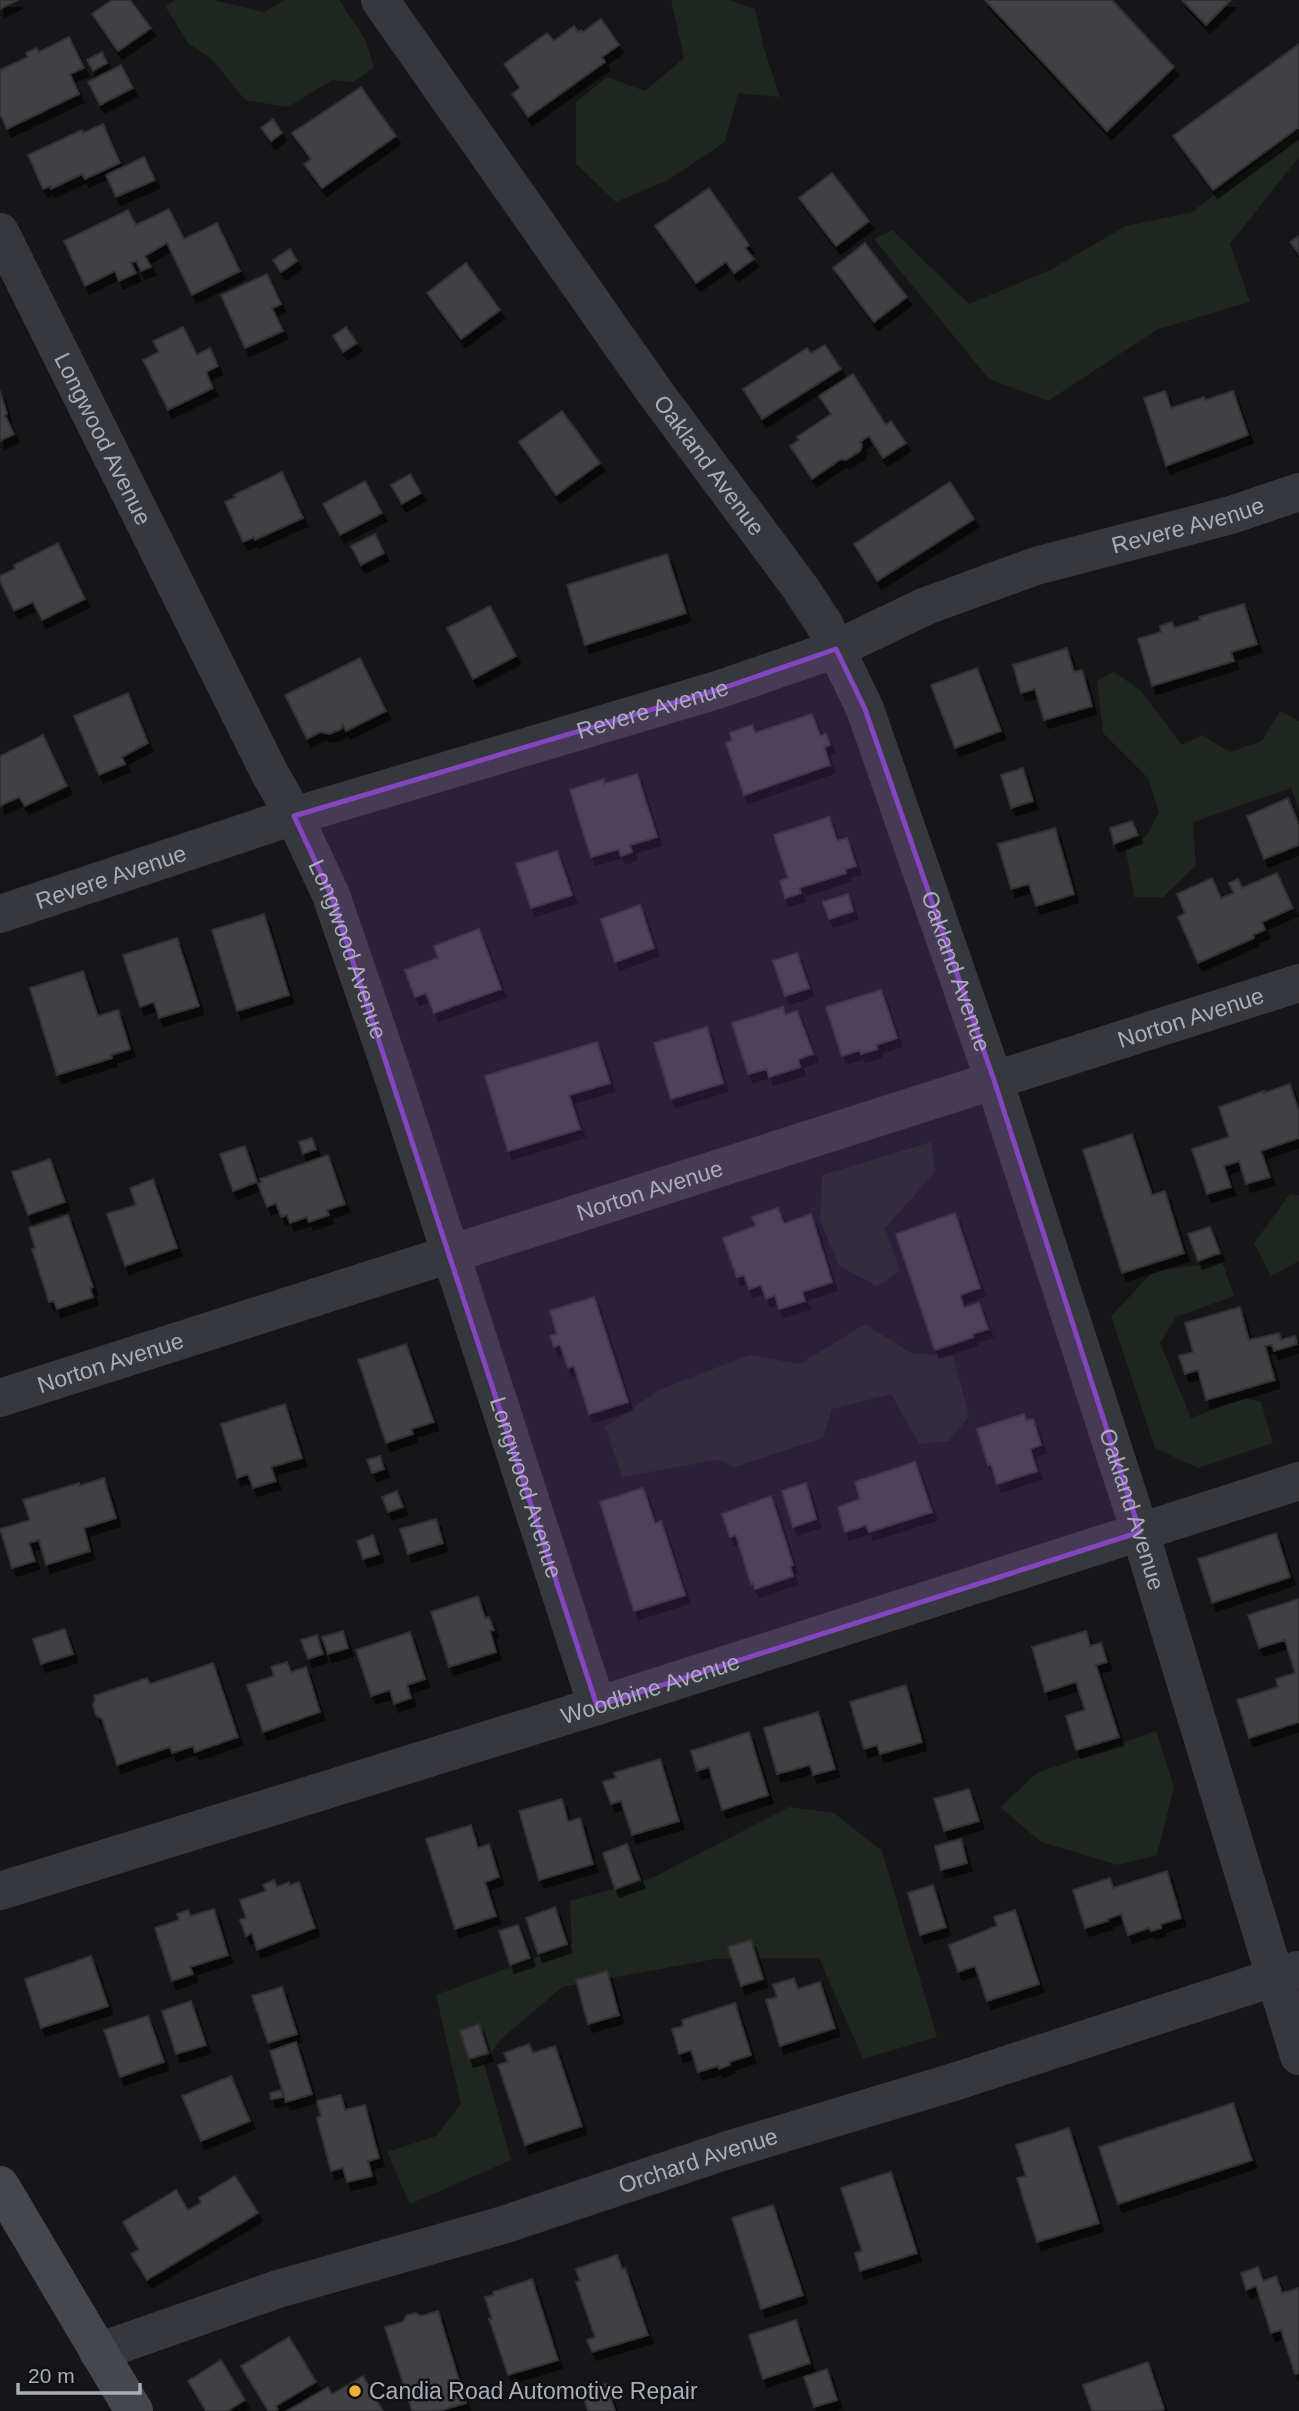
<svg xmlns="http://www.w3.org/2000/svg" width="1299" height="2411" font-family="Arial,sans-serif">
	<defs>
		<filter id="shadow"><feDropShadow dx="4.5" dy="8" stdDeviation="0" flood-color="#0009"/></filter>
	</defs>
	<rect width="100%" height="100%" fill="#161618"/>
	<g fill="#1e261f">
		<polygon points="175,0 213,0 264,12 285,0 339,0 365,39 374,67 354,82 332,80 288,107 245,100 213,60 188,43 165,6"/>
		<polygon points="671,0 729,0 755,9 765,52 780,97 738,93 725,142 668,180 616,202 576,164 576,102 607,77 645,91 684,58"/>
		<polygon points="1299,130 1299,157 1230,244 1250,302 1158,329 1048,401 989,379 874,239 892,230 969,304 1050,270 1126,226 1192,212"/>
		<polygon points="1114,672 1140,690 1182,745 1202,735 1230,752 1262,741 1280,711 1299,721 1299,810 1291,788 1193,822 1196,865 1163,897 1134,897 1126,851 1147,835 1159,812 1148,778 1103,733 1097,681"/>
		<polygon points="931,1142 935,1172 885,1228 900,1271 877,1286 839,1266 820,1220 822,1175"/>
		<polygon points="1290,1194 1299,1195 1299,1261 1271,1276 1254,1243"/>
		<polygon points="1222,1262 1234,1296 1176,1317 1160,1343 1191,1418 1245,1398 1261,1402 1273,1443 1198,1468 1155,1448 1111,1316 1154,1271"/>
		<polygon points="865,1324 911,1353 953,1356 969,1416 949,1441 919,1444 891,1394 832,1409 823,1438 735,1467 717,1460 622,1477 605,1427 659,1390 749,1355 800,1364"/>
		<polygon points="1156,1731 1174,1787 1157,1855 1118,1865 1041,1842 1000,1807 1037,1773"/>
		<polygon points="789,1807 834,1813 882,1851 937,2037 863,2059 819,1958 715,1959 562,1987 500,2040 484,2064 511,2160 410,2204 387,2152 436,2136 461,2104 436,1995 572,1944 570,1901 652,1878"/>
	</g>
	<g fill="#404145" stroke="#303034" stroke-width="2" filter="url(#shadow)">
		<polygon points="0,0 18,0 0,9"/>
		<polygon points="112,0 130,0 151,28 118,51 92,14"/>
		<polygon points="985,0 1112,0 1174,67 1107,131"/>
		<polygon points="1182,0 1231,0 1206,25"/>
		<polygon points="601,19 619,45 602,57 605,62 528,117 512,94 520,88 504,64 547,33 554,41 574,26 578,32 581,30 583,32"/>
		<polygon points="69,37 84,68 70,74 79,94 7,129 0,114 0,70 28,57 26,53 37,48 39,52"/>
		<polygon points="1299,44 1299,127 1213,190 1173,136"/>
		<polygon points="102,52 107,63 93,71 87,60"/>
		<polygon points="121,65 133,88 100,105 88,82"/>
		<polygon points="361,87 396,136 322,188 304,164 311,159 292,133"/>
		<polygon points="273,119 282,133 271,141 261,128"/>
		<polygon points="103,124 120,163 85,179 82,174 51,189 50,186 43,189 28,155 82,130 83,133"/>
		<polygon points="144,157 155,180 116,197 106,175"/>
		<polygon points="832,173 869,221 836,246 799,198"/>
		<polygon points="709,188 749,245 745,248 754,259 734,273 726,262 696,283 655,226"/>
		<polygon points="169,209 184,239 217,223 240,271 192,295 167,243 145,256 151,267 141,271 136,261 131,263 136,273 119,281 115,271 85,286 64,241 128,210 136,225"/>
		<polygon points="1299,236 1299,254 1290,242"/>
		<polygon points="865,243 907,297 874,322 833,268"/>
		<polygon points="290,249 297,261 281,272 273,260"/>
		<polygon points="466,263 500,310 461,339 427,293"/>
		<polygon points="267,274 281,304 272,308 283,331 245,348 221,295"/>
		<polygon points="183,327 197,355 210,348 218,366 206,372 213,388 168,410 143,360 159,352 153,341"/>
		<polygon points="346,327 357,343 343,352 333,336"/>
		<polygon points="825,345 841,369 762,419 743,389 807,348 811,353"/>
		<polygon points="853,374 886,425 891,421 906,443 883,458 869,436 860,442 862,445 860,451 846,460 841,459 812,479 790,446 799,440 797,437 831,414 819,396"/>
		<polygon points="0,391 7,414 5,415 14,434 0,441"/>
		<polygon points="1165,391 1171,408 1204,397 1205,400 1233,391 1248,435 1166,466 1144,398"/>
		<polygon points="562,411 600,463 556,495 519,442"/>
		<polygon points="282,472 303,518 255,540 254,537 243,542 225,502 236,497 234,495"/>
		<polygon points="410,474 421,493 402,504 391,485"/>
		<polygon points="365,481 382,513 340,535 323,504"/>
		<polygon points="950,482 974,519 877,581 854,544"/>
		<polygon points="375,534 384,553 361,565 351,546"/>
		<polygon points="58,543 85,599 42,620 33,602 14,611 0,581 0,576 15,569 14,565"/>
		<polygon points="667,554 686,613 585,645 567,585"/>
		<polygon points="1244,604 1257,644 1231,652 1234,661 1152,686 1138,639 1161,632 1160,626 1172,622 1174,628 1200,620 1199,617"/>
		<polygon points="490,606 516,656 473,679 447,628"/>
		<polygon points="1067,648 1074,672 1082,670 1092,706 1044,720 1035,689 1021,693 1013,665"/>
		<polygon points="360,658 386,711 346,731 343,725 341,729 330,734 320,732 307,739 285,695"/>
		<polygon points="977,668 1001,731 955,748 931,685"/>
		<polygon points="128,693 148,743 122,757 125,764 99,775 74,716"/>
		<polygon points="812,714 820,736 826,734 830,745 824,747 830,765 744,795 726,743 732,741 730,733 752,725 755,733"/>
		<polygon points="43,735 67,786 25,806 19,797 0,806 0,756"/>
		<polygon points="1023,768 1033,801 1011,808 1001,775"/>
		<polygon points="637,774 657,837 630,845 632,852 621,856 619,849 591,857 570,790 604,779 604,784"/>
		<polygon points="1288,798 1299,825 1299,845 1264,859 1247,816"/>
		<polygon points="829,817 837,841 847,838 856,866 845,869 846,873 799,888 801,893 785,898 780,881 788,878 774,835"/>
		<polygon points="1132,821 1138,835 1114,844 1110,828"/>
		<polygon points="1055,828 1074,894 1036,906 1029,884 1011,889 998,844"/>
		<polygon points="557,851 572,895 531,908 516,864"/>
		<polygon points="1277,873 1293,908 1262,922 1265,930 1253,935 1254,938 1198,963 1178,917 1185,913 1177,894 1212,878 1221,898 1234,893 1229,883 1238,879 1242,888"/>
		<polygon points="848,894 853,911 829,919 823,902"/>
		<polygon points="640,905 654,948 615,962 601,919"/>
		<polygon points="264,914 289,995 237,1011 212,930"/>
		<polygon points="479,929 501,989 434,1013 426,993 415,997 405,970 438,958 434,946"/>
		<polygon points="177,938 199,1006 159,1018 154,1002 140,1007 123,955"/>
		<polygon points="797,953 809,988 785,996 773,961"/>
		<polygon points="83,971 98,1016 118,1010 130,1049 111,1055 112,1058 57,1075 30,988"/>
		<polygon points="881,990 897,1038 876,1045 877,1049 861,1054 860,1050 842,1056 826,1007"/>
		<polygon points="783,1007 785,1015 797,1011 813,1054 798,1059 800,1067 769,1077 767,1069 748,1074 732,1023"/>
		<polygon points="707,1027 723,1083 671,1099 654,1043"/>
		<polygon points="597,1042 610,1083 569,1095 580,1129 508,1151 485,1076"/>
		<polygon points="1290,1084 1299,1112 1299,1138 1261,1151 1270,1177 1246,1184 1239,1161 1224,1166 1231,1187 1207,1194 1192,1149 1229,1137 1219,1107 1264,1091 1264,1093"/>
		<polygon points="1132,1134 1152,1195 1165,1191 1184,1253 1122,1273 1083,1150"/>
		<polygon points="312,1138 316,1149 303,1154 299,1142"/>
		<polygon points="245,1146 257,1182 233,1191 220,1154"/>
		<polygon points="328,1155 345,1204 327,1210 329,1215 309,1222 307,1217 290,1223 287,1215 281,1217 276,1203 267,1207 258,1184 262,1182 260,1179"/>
		<polygon points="50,1159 65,1202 28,1215 12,1172"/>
		<polygon points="153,1179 177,1248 125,1266 107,1214 136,1205 130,1188"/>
		<polygon points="778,1208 784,1224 811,1214 832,1282 802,1292 805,1301 779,1309 775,1295 766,1299 761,1285 749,1289 744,1275 737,1277 723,1238 756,1226 752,1217"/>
		<polygon points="955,1213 980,1288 960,1295 964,1308 979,1303 988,1329 972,1334 973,1337 935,1350 896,1234"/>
		<polygon points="68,1215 93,1287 90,1288 93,1297 57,1309 54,1301 49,1302 32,1249 35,1248 29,1228"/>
		<polygon points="1210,1227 1220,1253 1198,1261 1188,1234"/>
		<polygon points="594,1297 628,1402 589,1414 574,1366 568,1368 560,1344 554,1347 550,1336 557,1334 550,1311"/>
		<polygon points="1240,1307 1249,1340 1279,1333 1281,1340 1295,1336 1297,1344 1274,1351 1272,1345 1265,1346 1275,1380 1206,1400 1198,1370 1185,1374 1179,1356 1193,1352 1185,1323"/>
		<polygon points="406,1344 434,1422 411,1429 413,1434 386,1443 358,1360"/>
		<polygon points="285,1404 302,1458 271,1467 276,1481 253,1488 248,1474 237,1478 221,1424"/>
		<polygon points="1024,1414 1026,1421 1033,1419 1041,1445 1030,1449 1037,1471 997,1484 991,1464 988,1465 977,1429"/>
		<polygon points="380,1456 384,1469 372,1473 367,1460"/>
		<polygon points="915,1462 932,1512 869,1532 866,1525 845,1532 838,1507 860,1499 855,1482"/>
		<polygon points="104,1478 116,1518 84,1528 90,1551 46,1565 39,1540 29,1543 35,1561 12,1568 0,1529 30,1520 23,1500 79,1483 79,1486"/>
		<polygon points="806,1483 816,1519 793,1527 782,1491"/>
		<polygon points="643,1488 655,1524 661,1521 685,1595 634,1611 600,1502"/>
		<polygon points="397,1491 403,1507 388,1512 382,1497"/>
		<polygon points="771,1496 793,1565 790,1566 793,1576 755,1589 753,1583 751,1584 736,1535 730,1537 722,1514"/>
		<polygon points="436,1519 443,1543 408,1554 400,1529"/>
		<polygon points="1276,1533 1290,1577 1212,1603 1198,1559"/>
		<polygon points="373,1535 379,1554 363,1559 357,1541"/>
		<polygon points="478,1596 485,1618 489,1617 494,1630 490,1631 496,1652 449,1667 431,1612"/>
		<polygon points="1299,1599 1299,1722 1249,1738 1237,1700 1278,1687 1276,1679 1295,1673 1285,1640 1259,1648 1248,1615"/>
		<polygon points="65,1629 73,1654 41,1664 33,1639"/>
		<polygon points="343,1631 348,1648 328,1654 322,1637"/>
		<polygon points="1086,1631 1090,1646 1101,1643 1107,1662 1096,1665 1119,1737 1076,1750 1066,1716 1085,1710 1076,1682 1045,1692 1032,1647"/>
		<polygon points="410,1632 425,1679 407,1685 411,1698 394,1704 390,1690 371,1696 356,1650"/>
		<polygon points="317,1635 323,1654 308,1659 301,1640"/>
		<polygon points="287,1662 291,1672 306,1667 320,1712 263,1732 247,1685 274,1676 271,1667"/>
		<polygon points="213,1663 238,1737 195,1752 193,1746 172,1753 170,1747 117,1765 102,1719 96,1715 93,1705 95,1699 94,1696 147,1678 150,1684"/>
		<polygon points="906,1685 922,1742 880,1754 877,1745 864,1749 850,1702"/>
		<polygon points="818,1712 835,1769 813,1775 810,1765 777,1774 764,1728"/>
		<polygon points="749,1732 768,1795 722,1810 709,1767 697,1771 691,1751"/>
		<polygon points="660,1759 679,1821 632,1835 621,1801 611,1804 603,1782 616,1778 614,1773"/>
		<polygon points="969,1789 979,1821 944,1831 934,1799"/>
		<polygon points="562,1799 568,1822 580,1818 593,1864 539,1880 519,1811"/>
		<polygon points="471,1825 478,1848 489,1844 499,1877 485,1882 496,1916 455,1929 426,1839"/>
		<polygon points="961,1839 967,1863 941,1870 935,1846"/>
		<polygon points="627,1844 640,1880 615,1889 603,1853"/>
		<polygon points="1167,1871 1181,1918 1161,1924 1161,1928 1151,1931 1149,1928 1128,1935 1121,1914 1107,1919 1108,1921 1085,1928 1073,1890 1110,1878 1113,1888"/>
		<polygon points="274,1880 277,1887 289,1882 290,1885 299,1882 315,1928 257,1950 252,1933 246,1936 240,1920 246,1918 240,1900 266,1891 263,1885"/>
		<polygon points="933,1885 946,1927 920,1935 908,1893"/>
		<polygon points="555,1907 567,1944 538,1954 526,1918"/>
		<polygon points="214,1909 228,1955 190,1967 193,1974 172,1981 155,1928 179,1920 177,1914 188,1910 190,1916"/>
		<polygon points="1015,1910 1039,1984 987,2001 975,1966 958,1972 949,1945 997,1926 994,1917"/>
		<polygon points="518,1925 530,1958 510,1965 499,1931"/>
		<polygon points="751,1940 763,1979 741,1986 728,1947"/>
		<polygon points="91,1956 108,2006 41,2028 25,1979"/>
		<polygon points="607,1971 619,2015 588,2024 576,1980"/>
		<polygon points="794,1978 798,1989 820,1982 835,2028 780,2046 766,2000 777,1997 773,1985"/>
		<polygon points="282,1987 297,2034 268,2043 252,1996"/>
		<polygon points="191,2001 206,2045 176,2054 162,2011"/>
		<polygon points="735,2003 751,2055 729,2062 730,2065 719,2069 718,2066 698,2072 691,2050 679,2054 672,2029 683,2026 682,2020"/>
		<polygon points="148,2016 164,2062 120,2077 104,2030"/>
		<polygon points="479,2024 488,2053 469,2059 460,2031"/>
		<polygon points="296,2042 312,2094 286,2102 270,2051"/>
		<polygon points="529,2044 533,2053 555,2046 582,2126 525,2145 498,2065 508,2062 504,2053"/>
		<polygon points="231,2076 250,2121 201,2141 182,2096"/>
		<polygon points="281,2090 283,2097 271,2099 270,2093"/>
		<polygon points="341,2095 345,2110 365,2105 379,2158 368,2161 372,2176 347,2182 343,2168 331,2171 317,2118 321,2116 317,2101"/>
		<polygon points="1233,2103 1252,2160 1118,2204 1099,2147"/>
		<polygon points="1069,2128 1099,2223 1037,2242 1017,2178 1026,2176 1016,2145"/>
		<polygon points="891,2172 917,2253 860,2271 855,2253 862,2251 841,2188"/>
		<polygon points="235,2176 258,2213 147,2280 131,2254 139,2250 123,2222 176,2190 188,2210 201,2203 199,2198"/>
		<polygon points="773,2205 803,2295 761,2309 732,2218"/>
		<polygon points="617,2255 622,2269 625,2268 648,2335 592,2352 587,2340 595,2337 576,2282 580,2281 576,2269"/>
		<polygon points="1258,2267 1263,2281 1276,2276 1282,2293 1299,2288 1299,2373 1295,2374 1281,2330 1271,2333 1256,2286 1246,2290 1241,2273"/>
		<polygon points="532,2279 558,2360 508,2375 489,2319 492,2319 485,2297 494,2295 493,2292"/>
		<polygon points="438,2311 466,2403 439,2411 412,2411 385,2327 403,2322 407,2315 415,2313 421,2316"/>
		<polygon points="796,2320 810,2363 763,2379 749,2335"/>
		<polygon points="289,2337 316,2382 276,2406 278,2409 275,2411 268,2411 241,2366"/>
		<polygon points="221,2360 245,2400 227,2411 206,2411 188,2381"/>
		<polygon points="1148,2362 1164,2409 1158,2411 1092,2411 1083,2385"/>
		<polygon points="827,2369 837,2400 814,2407 804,2377"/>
		<polygon points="363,2376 383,2411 287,2411 328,2387 332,2394"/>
		<polygon points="606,2384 615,2411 588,2411 582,2392"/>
	</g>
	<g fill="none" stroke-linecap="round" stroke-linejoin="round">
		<g stroke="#37383d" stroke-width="38">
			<path id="s1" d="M380 0 654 391 799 586 824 624 865 709 994 1080 1140 1532 1299 2056"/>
			<path id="s2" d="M0 232 269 772 294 816 331 895 393 1076 597 1706"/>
			<path id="s3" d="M0 914 294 816 717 690 836 649 926 606 1036 566 1231 515 1299 492"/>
			<path id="s4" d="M0 1398 1299 983"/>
			<path id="s5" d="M0 1891 597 1706 1299 1481"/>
			<path id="s6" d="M98 2352 278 2289 503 2225 728 2150 957 2081 1297 1970"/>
		</g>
		<polyline stroke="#45474d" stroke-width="38" points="0,2185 134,2411"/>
	</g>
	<path fill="#8446be" fill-opacity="0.2" stroke="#8446be" stroke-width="5" stroke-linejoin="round" d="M836 649 865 709 994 1080 1140 1532 597 1706 331 895 294 816 717 690Z"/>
	<circle fill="#f2b134" stroke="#111113" stroke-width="2.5" cx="355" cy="2391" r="7"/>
	<g text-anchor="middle" stroke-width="5" stroke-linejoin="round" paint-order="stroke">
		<g font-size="23" fill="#a8adb8" stroke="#111113">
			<text dy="8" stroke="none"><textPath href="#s2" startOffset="231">Longwood Avenue</textPath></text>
			<text dy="8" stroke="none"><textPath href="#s1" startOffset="570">Oakland Avenue</textPath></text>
			<text dy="8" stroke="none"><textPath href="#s3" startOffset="1251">Revere Avenue</textPath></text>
			<text dy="8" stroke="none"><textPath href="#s3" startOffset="684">Revere Avenue</textPath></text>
			<text dy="8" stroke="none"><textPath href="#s3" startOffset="117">Revere Avenue</textPath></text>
			<text dy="8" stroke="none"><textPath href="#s2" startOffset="798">Longwood Avenue</textPath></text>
			<text dy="8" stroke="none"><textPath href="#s1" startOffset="1138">Oakland Avenue</textPath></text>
			<text dy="8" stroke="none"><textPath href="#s4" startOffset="1250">Norton Avenue</textPath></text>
			<text dy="8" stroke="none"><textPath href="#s4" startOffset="682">Norton Avenue</textPath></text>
			<text dy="8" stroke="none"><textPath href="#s4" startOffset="116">Norton Avenue</textPath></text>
			<text dy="8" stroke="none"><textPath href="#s2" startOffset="1365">Longwood Avenue</textPath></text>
			<text dy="8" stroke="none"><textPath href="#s1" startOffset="1704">Oakland Avenue</textPath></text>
			<text dy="8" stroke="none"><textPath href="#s5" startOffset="681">Woodbine Avenue</textPath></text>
			<text dy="8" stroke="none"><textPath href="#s6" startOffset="630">Orchard Avenue</textPath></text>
		</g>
		<g font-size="23" fill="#a8adb8" stroke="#111113" text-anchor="start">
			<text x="369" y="2399">Candia Road Automotive Repair</text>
		</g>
	</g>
	<path d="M18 2383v10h122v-10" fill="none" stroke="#a8adb8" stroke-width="3.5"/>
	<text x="28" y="2383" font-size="21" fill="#a8adb8" stroke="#111113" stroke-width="5" paint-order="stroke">20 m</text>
</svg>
